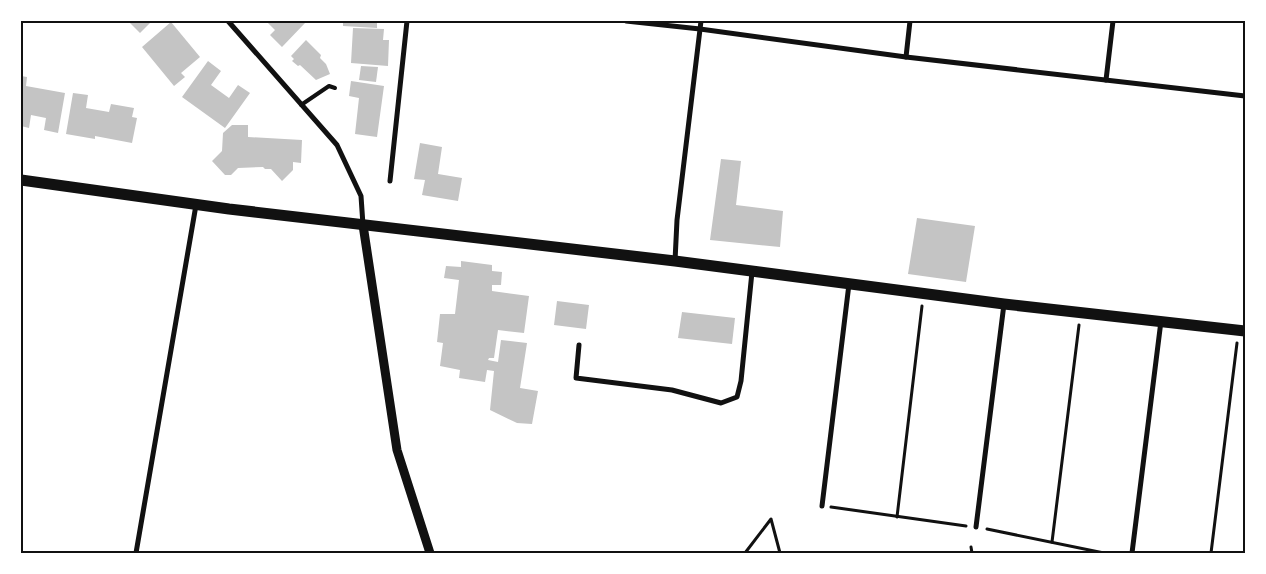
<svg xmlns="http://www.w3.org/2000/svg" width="1266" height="574" font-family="Bitter,serif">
	<rect width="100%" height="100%" fill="#fff"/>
	<g fill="#c4c4c4">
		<polygon points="128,21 152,21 140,33"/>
		<polygon points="266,21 303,21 305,23 282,47 270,35 275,30"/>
		<polygon points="343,21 377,21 377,28 343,26"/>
		<polygon points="171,22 200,57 181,73 185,77 174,86 142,47"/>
		<polygon points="353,28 384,29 383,40 389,40 388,66 351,63"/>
		<polygon points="306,40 321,55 320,58 326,64 330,74 316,80 300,65 298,66 292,61 294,59 291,56"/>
		<polygon points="208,61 221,71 211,85 229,98 238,85 250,93 225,128 182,97"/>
		<polygon points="361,66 378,67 376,82 359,80"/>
		<polygon points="21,76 27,77 26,86 65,93 58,133 44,130 46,118 31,115 29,128 21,126"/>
		<polygon points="351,81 384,86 377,137 355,134 359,98 349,96"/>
		<polygon points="73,93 88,95 86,108 109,112 111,104 134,108 132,117 137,118 132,143 95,136 95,139 66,134"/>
		<polygon points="232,125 248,125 248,137 302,140 301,163 293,162 293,170 282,181 271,169 265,169 263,167 238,168 231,175 225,175 212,161 222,151 223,133"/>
		<polygon points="420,143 442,147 438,174 462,178 458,201 422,195 425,180 414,179"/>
		<polygon points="721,159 741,161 736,205 783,211 780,247 710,240"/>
		<polygon points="917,218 975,226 966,282 908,274"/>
		<polygon points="461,261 492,265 492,271 502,272 501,285 492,285 492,291 529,296 524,333 498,330 494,358 489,358 488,360 498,362 501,340 527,343 520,388 538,391 532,424 517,423 490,410 494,371 487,370 485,382 459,378 460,370 440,366 443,343 437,342 440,314 455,314 459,280 444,278 446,266 461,267"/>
		<polygon points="557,301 589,305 586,329 554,325"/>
		<polygon points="682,312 735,318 732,344 678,338"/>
	</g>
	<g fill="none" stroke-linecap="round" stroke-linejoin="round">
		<g stroke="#111" stroke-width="3">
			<polyline points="831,507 966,526"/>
			<polyline points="897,517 922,306"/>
			<polyline points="987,529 1104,553"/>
			<polyline points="1052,542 1079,325"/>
			<polyline points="971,547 972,553"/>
			<polyline points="745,553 771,519 780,553"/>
			<polyline points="1211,553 1237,343"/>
		</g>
		<polyline stroke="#111" stroke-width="4" points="301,105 329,86 335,88"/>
		<g stroke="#111" stroke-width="5">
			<polyline points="228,21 337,145 361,196 363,225"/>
			<polyline points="626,21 700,29 906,57 1245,96"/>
			<polyline points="906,57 910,21"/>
			<polyline points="1106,80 1113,21"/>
			<polyline points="390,181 407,21"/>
			<polyline points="675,261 677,220 701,21"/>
			<polyline points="579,345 576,378 672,390 721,403 737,397 741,381 752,272"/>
			<polyline points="822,506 849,284"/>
			<polyline points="976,527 1004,304"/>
			<polyline points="136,553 196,205"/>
			<polyline points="1132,553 1161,321"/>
		</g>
		<polyline stroke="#111" stroke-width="9" points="363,225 397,450 430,553"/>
		<polyline stroke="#111" stroke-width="11" points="21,180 229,209 675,261 1004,304 1245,331"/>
	</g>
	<rect width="1266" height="574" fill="none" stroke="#ffffff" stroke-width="45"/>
	<rect x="22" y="22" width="1222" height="530" fill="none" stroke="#111" stroke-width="2"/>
</svg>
